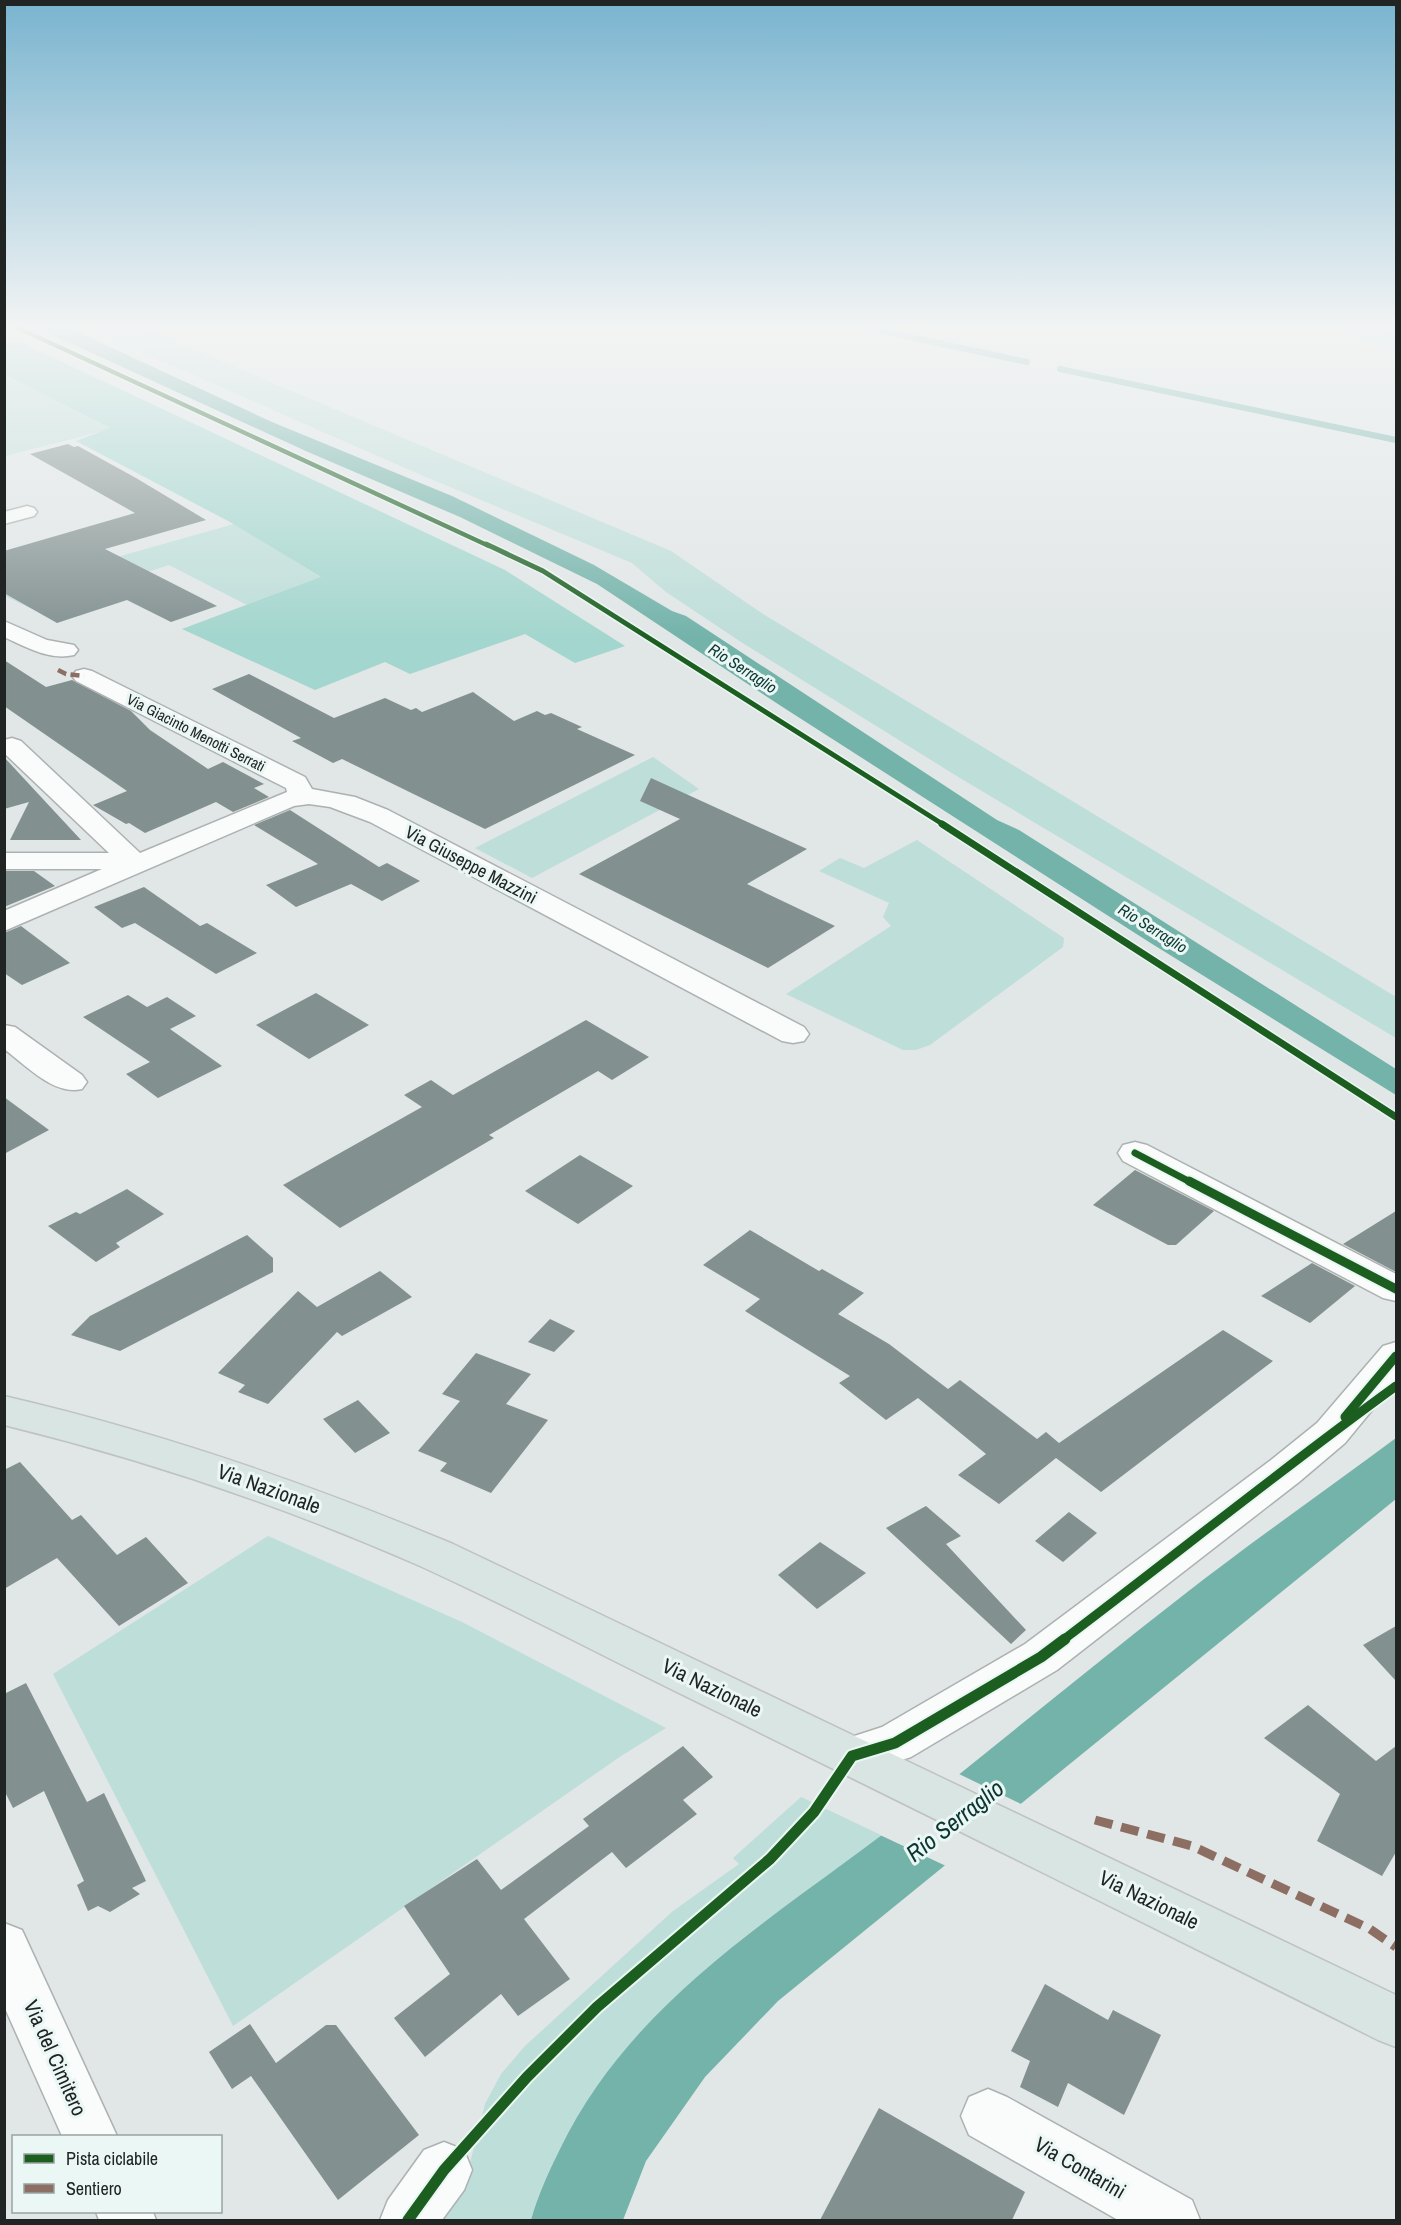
<svg xmlns="http://www.w3.org/2000/svg" width="1401" height="2225" font-family="'Archivo Narrow',sans-serif">
	<rect width="100%" height="100%" fill="#e1e6e6"/>
	<g fill="#beded9">
		<polygon points="84,327 140,327 671,551 763,614 1396,997 1396,1038 960,778 741,642 666,592 632,563 414,472"/>
		<polygon points="1332,327 1377,327 1396,334 1396,352"/>
		<polygon points="5,375 111,429 5,456"/>
		<polygon points="234,524 322,578 247,605 169,565 32,609 5,596 4,589"/>
		<polygon points="653,757 699,789 532,878 475,848"/>
		<polygon points="917,840 1064,938 1063,947 930,1045 916,1050 903,1050 786,994 891,926 883,917 889,903 819,871 840,858 864,868"/>
		<polygon points="268,1536 462,1622 666,1728 621,1756 233,2026 53,1674"/>
		<path d="M801 1797 883 1836C758 1925 627 2011 558 2153 547 2176 537 2196 531 2220H439L469 2167 485 2104 501 2074 525 2046 673 1911 739 1864 733 1858Z"/>
	</g>
	<polygon fill="#a3d6ce" points="18,341 505,570 625,646 575,663 525,634 410,674 385,662 315,690 182,629 321,577 230,522 76,441 110,428 5,375 5,344"/>
	<g fill="#73b3aa">
		<polygon points="35,327 69,328 272,422 452,496 594,565 672,611 686,616 997,820 1019,830 1396,1069 1396,1095 1149,942 781,706 597,584 460,517 308,452"/>
		<path d="M1396 1438V1499L778 2001 705 2077 646 2161 623 2220H531C538 2195 548 2173 560 2149 637 1990 794 1907 926 1801 1011 1733 1095 1664 1181 1597 1251 1542 1325 1491 1396 1438Z"/>
	</g>
	<polygon fill="#e1e6e6" points="957,1773 1023,1805 946,1866 880,1835"/>
	<g fill="none" stroke-linecap="round" stroke-linejoin="round">
		<g stroke="#73b3aa" stroke-width="6">
			<polyline points="864,327 1027,362"/>
			<polyline points="1060,369 1396,440"/>
		</g>
	</g>
	<g fill="#829190">
		<polygon points="68,444 74,447 78,446 136,478 206,520 105,549 217,606 171,622 127,600 57,623 4,593 4,551 135,513 30,454"/>
		<polygon points="4,660 46,687 72,680 131,711 150,730 208,769 223,762 264,784 254,788 269,797 233,812 216,802 145,833 129,823 126,824 93,805 127,791 4,706"/>
		<polygon points="249,674 334,718 385,698 411,710 416,708 422,712 473,692 514,721 537,711 545,715 551,713 582,727 577,729 635,755 485,829 342,759 333,763 292,741 301,738 212,689"/>
		<polygon points="4,757 42,798 81,840 10,840 29,802 4,809"/>
		<polygon points="651,778 807,849 747,884 835,926 768,968 579,874 680,819 640,801"/>
		<polygon points="290,810 379,867 387,863 420,881 382,901 351,884 296,907 266,885 318,864 254,825"/>
		<polygon points="4,871 34,871 55,886 4,907"/>
		<polygon points="144,887 200,926 207,923 257,953 216,974 135,923 122,928 94,907"/>
		<polygon points="21,926 70,963 22,985 4,973 4,933"/>
		<polygon points="316,993 369,1025 309,1059 256,1025"/>
		<polygon points="128,995 147,1007 167,997 196,1016 170,1029 222,1066 158,1098 126,1074 150,1062 83,1017"/>
		<polygon points="586,1020 649,1057 612,1080 598,1071 489,1135 494,1138 340,1228 283,1185 422,1107 404,1095 431,1080 453,1095"/>
		<polygon points="4,1097 49,1130 4,1154"/>
		<polygon points="580,1155 633,1186 578,1224 525,1191"/>
		<polygon points="1135,1170 1214,1211 1176,1245 1168,1245 1093,1205"/>
		<polygon points="127,1189 164,1214 116,1243 120,1247 96,1262 48,1226 76,1212 80,1214"/>
		<polygon points="1396,1211 1396,1272 1343,1244"/>
		<polygon points="750,1230 819,1271 822,1269 864,1293 838,1314 889,1344 948,1389 960,1380 1037,1439 1046,1432 1059,1443 1223,1330 1273,1361 1101,1492 1056,1458 999,1504 958,1475 986,1454 918,1398 886,1420 839,1383 850,1376 745,1311 760,1299 703,1265"/>
		<polygon points="247,1235 273,1258 273,1272 120,1351 71,1335 90,1316"/>
		<polygon points="1312,1263 1355,1286 1310,1323 1261,1296"/>
		<polygon points="380,1271 412,1297 342,1336 337,1332 268,1404 238,1392 245,1385 218,1373 298,1291 317,1307"/>
		<polygon points="550,1319 575,1331 554,1352 528,1342"/>
		<polygon points="476,1353 531,1374 506,1404 548,1420 491,1493 440,1471 447,1463 418,1451 460,1401 442,1394"/>
		<polygon points="358,1400 390,1433 355,1453 323,1419"/>
		<polygon points="20,1462 72,1520 81,1515 117,1555 146,1537 188,1583 119,1626 57,1558 4,1589 4,1470"/>
		<polygon points="926,1506 961,1536 946,1544 1026,1630 1011,1644 886,1528"/>
		<polygon points="1069,1512 1097,1533 1063,1562 1035,1541"/>
		<polygon points="820,1542 866,1573 817,1609 778,1575"/>
		<polygon points="1396,1626 1396,1681 1363,1645"/>
		<polygon points="26,1683 87,1802 104,1793 146,1881 132,1888 140,1894 110,1912 98,1906 88,1911 77,1885 84,1881 44,1791 13,1808 4,1790 4,1694"/>
		<polygon points="1308,1705 1376,1761 1396,1746 1396,1852 1382,1876 1317,1841 1340,1794 1264,1738"/>
		<polygon points="683,1746 713,1777 683,1800 697,1814 626,1868 612,1852 524,1919 570,1979 518,2016 501,1994 425,2057 394,2018 450,1974 404,1906 477,1859 501,1890 589,1826 583,1819"/>
		<polygon points="1045,1984 1108,2020 1113,2010 1161,2035 1124,2115 1068,2083 1058,2107 1020,2087 1030,2061 1011,2051"/>
		<polygon points="250,2024 276,2063 326,2025 336,2025 419,2135 338,2200 251,2076 232,2089 209,2052"/>
		<polygon points="879,2108 1025,2192 1012,2220 820,2220"/>
	</g>
	<g fill="none" stroke-linecap="round" stroke-linejoin="round">
		<defs>
			<g id="minor">
				<polygon points="27,506 34,508 37,512 34,516 4,524 4,512"/>
				<path d="M4 621 47 640 74 645 78 650 74 655C50 661 26 647 4 637Z"/>
				<polygon points="84,669 92,671 305,777 312,789 355,797 388,810 804,1027 809,1034 804,1041 793,1043 782,1041 370,822 330,807 309,804 294,806 4,931 4,911 102,869 4,869 4,853 109,853 4,753 4,740 12,738 21,741 140,853 287,792 286,788 76,681 72,676 76,671"/>
				<path d="M4 1025 15 1027 82 1075 87 1082 82 1089C54 1096 26 1065 4 1049Z"/>
				<polygon points="1135,1142 1147,1145 1396,1274 1396,1301 1383,1298 1123,1161 1118,1153 1123,1145"/>
				<polygon points="1396,1342 1396,1381 1345,1443 1299,1482 1057,1670 911,1757 852,1776 836,1770 829,1756 836,1742 882,1727 1025,1644 1271,1460 1317,1423 1383,1346"/>
				<polygon points="4,1923 22,1930 117,2136 62,2136 4,2006"/>
				<polygon points="988,2089 1007,2097 1192,2200 1200,2220 1118,2220 969,2135 961,2116 969,2097"/>
				<polygon points="444,2142 464,2150 472,2170 464,2190 442,2220 380,2220 388,2200 424,2150"/>
				<polygon points="96,2212 153,2212 156,2220 99,2220"/>
			</g>
			<path id="major" d="M4 1396C159 1432 307 1483 453 1544L1396 1995V2047L1378 2040C1161 1931 944 1823 726 1716 624 1667 523 1613 420 1566 286 1507 147 1460 4 1425Z"/>
		</defs>
		<use href="#minor" stroke="#adb1b1" stroke-width="3"/>
		<use href="#major" stroke="#c0c2c2" stroke-width="3"/>
		<use href="#minor" fill="#fafbfb" fill-rule="evenodd"/>
		<use href="#major" fill="#d9e5e3" fill-rule="evenodd"/>
		<polyline stroke="#8d6e63" stroke-width="4.5" stroke-dasharray="9 4.5" stroke-linecap="butt" points="58,670 66,674 84,676"/>
		<polyline stroke="#8d6e63" stroke-width="9" stroke-dasharray="18 9" stroke-linecap="butt" points="1095,1820 1192,1846 1370,1929 1396,1947"/>
		<defs>
			<polyline id="cycleway-far4" points="16,327 489,546"/>
			<polyline id="cycleway-far3" points="486,544 543,571 944,825"/>
			<g id="cycleway-far2">
				<polyline points="942,824 1396,1117"/>
				<polyline points="1135,1153 1192,1183"/>
			</g>
			<g id="cycleway-far1">
				<polyline points="1189,1181 1396,1289"/>
				<polyline points="1345,1417 1396,1356"/>
				<path d="M1063 1640C1174 1556 1283 1468 1396 1386"/>
			</g>
			<polyline id="cycleway" points="408,2220 444,2170 527,2077 597,2007 770,1859 814,1812 852,1756 895,1743 1041,1657 1065,1639"/>
		</defs>
		<use href="#cycleway-far4" stroke="#ebf7f4" stroke-width="7"/>
		<use href="#cycleway-far3" stroke="#ebf7f4" stroke-width="8"/>
		<use href="#cycleway-far2" stroke="#ebf7f4" stroke-width="10"/>
		<use href="#cycleway-far1" stroke="#ebf7f4" stroke-width="13"/>
		<use href="#cycleway" stroke="#ebf7f4" stroke-width="15"/>
		<use href="#cycleway-far4" stroke="#1b5e20" stroke-width="4.5"/>
		<use href="#cycleway-far3" stroke="#1b5e20" stroke-width="5"/>
		<use href="#cycleway-far2" stroke="#1b5e20" stroke-width="7"/>
		<use href="#cycleway-far1" stroke="#1b5e20" stroke-width="9"/>
		<use href="#cycleway" stroke="#1b5e20" stroke-width="11"/>
	</g>
	<linearGradient id="sky" x2="0" y2="1"><stop stop-color="#79b4cf"/><stop offset="0.51" stop-color="#f2f4f4"/><stop offset="1" stop-color="#f2f4f4" stop-opacity="0"/></linearGradient>
	<rect width="1401" height="639" fill="url(#sky)"/>
	<g text-anchor="middle" stroke-width="6" stroke-linejoin="round" paint-order="stroke">
		<g font-size="15" fill="#202423" stroke="#ebf7f4">
			<text transform="translate(196 733) rotate(27)" y="5">Via Giacinto Menotti Serrati</text>
		</g>
		<g font-size="16" font-style="italic" fill="#0a3530" stroke="#ebf7f4">
			<text transform="translate(743 668) rotate(33)" y="6">Rio Serraglio</text>
			<text transform="translate(1153 928) rotate(32)" y="6">Rio Serraglio</text>
		</g>
		<g font-size="18" fill="#202423" stroke="#ebf7f4">
			<text transform="translate(471 865) rotate(28)" y="6">Via Giuseppe Mazzini</text>
		</g>
		<g font-size="21" fill="#202423" stroke="#ebf7f4">
			<text transform="translate(269 1489) rotate(20)" y="7">Via Nazionale</text>
			<text transform="translate(712 1688) rotate(26)" y="7">Via Nazionale</text>
			<text transform="translate(1149 1900) rotate(26)" y="7">Via Nazionale</text>
			<text transform="translate(55 2058) rotate(66)" y="7">Via del Cimitero</text>
			<text transform="translate(1080 2168) rotate(30)" y="7">Via Contarini</text>
		</g>
		<g font-size="24" font-style="italic" fill="#0a3530" stroke="#ebf7f4">
			<text transform="translate(955 1821) rotate(-38)" y="8">Rio Serraglio</text>
		</g>
	</g>
	<rect width="1401" height="2225" fill="none" stroke="#202423" stroke-width="12"/>
	<rect x="12" y="2135" width="210" height="78" fill="#ebf7f4" stroke="#9aa3a0" stroke-width="1.5"/>
	<rect x="24" y="2154" width="30" height="9" fill="#1b5e20" stroke="#9aa3a0" stroke-width="1.5"/>
	<text x="66" y="2165" font-size="18" fill="#202423">Pista ciclabile</text>
	<rect x="24" y="2184" width="30" height="9" fill="#8d6e63" stroke="#9aa3a0" stroke-width="1.5"/>
	<text x="66" y="2195" font-size="18" fill="#202423">Sentiero</text>
</svg>
